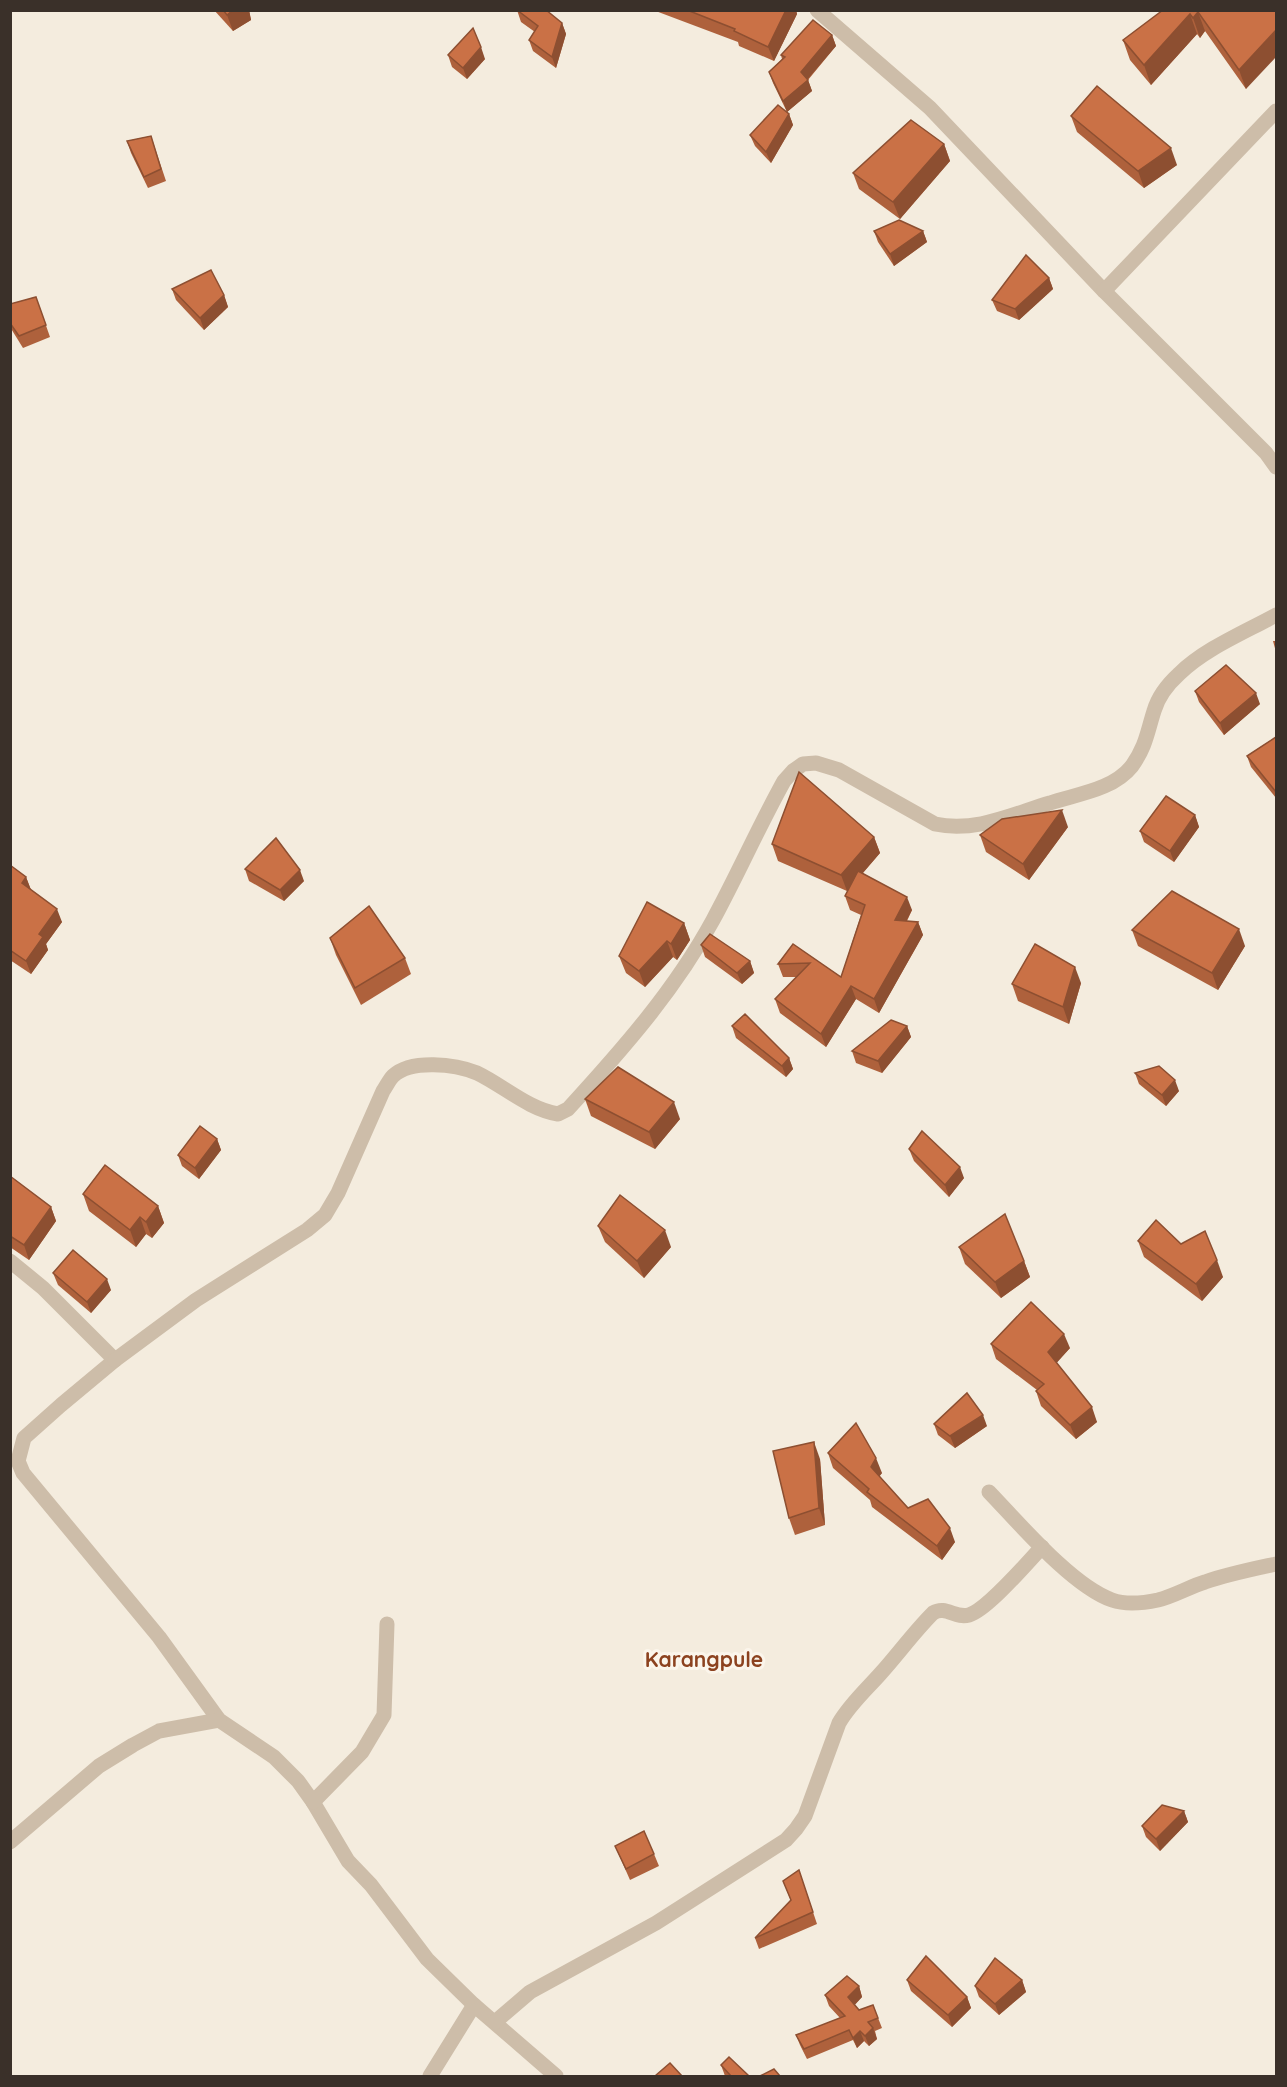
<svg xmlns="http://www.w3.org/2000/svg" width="1287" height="2087" font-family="Quicksand,sans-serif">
	<rect width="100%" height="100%" fill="#f4ecde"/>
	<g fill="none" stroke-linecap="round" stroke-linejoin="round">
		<g stroke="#cdbda9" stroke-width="15">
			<polyline points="817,10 930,108 1104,291 1266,453 1276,467"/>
			<polyline points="1104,291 1276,111"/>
			<polyline points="10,1261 43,1288 115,1360 61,1405 24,1438 18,1461 23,1473 159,1637 219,1720 274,1757 298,1781 313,1802 348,1861 371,1885 427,1959 474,2005 556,2076"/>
			<path d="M115 1360 196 1300 307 1230 325 1215 338 1193 383 1091C386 1087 389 1080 393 1076 411 1059 455 1064 477 1073 504 1086 528 1109 558 1114L568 1109C622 1050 675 990 713 920 738 874 759 826 784 781L793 771 803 764 816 763 839 770 935 824C975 833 1013 814 1050 803 1077 794 1113 790 1132 766 1146 746 1147 733 1154 711 1158 697 1168 684 1179 674 1204 649 1245 632 1276 615"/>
			<path d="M989 1492C1019 1523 1072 1586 1112 1600 1126 1605 1144 1603 1158 1600 1174 1596 1189 1587 1205 1582 1228 1574 1253 1569 1276 1564"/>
			<polyline points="313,1802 362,1752 384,1715 387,1624"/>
			<polyline points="10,1842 99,1766 133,1745 159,1731 219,1720"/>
			<path d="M495 2022 530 1992 656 1923 786 1840 796 1829 805 1816 839 1723C850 1704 866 1690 881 1673 899 1653 914 1632 933 1613 946 1605 955 1619 969 1615 987 1610 1027 1563 1042 1547"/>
			<polyline points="430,2076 474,2005"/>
		</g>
	</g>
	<g fill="#ae613c">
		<polygon points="214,10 249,10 251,20 233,31"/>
		<polygon points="517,10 562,23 566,34 556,68 533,51 529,40 535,32 521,22"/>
		<polygon points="653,10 796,10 797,14 774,61 739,46 738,42"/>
		<polygon points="1163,10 1276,10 1246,89 1205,31 1200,38 1197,34 1151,85 1130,60 1123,40"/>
		<polygon points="832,35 836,46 808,80 812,91 787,112 773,83 769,72 782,59 781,55"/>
		<polygon points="448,55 485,59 467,79 452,67"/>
		<polygon points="789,114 793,125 771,163 755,146 750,135"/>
		<polygon points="1071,116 1177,165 1144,188 1077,132"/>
		<polygon points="151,136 166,181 148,188 131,153 127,141"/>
		<polygon points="944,144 950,161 900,219 859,189 853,173"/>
		<polygon points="874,231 923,231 927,242 894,266 878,242"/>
		<polygon points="1049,278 1053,289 1019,320 997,311 992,300"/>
		<polygon points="172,289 224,295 228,307 204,330 176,300"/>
		<polygon points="36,297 50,337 23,348 10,327 10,304"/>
		<polygon points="1273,641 1276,641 1276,652"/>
		<polygon points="1195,691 1260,704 1224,735 1199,702"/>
		<polygon points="1276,737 1276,798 1251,767 1247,756"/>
		<polygon points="1195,815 1199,827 1174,862 1144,842 1140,831"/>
		<polygon points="1068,827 1029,880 986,852 980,835"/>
		<polygon points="874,837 880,853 863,873 912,910 907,921 918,922 923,935 879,1013 856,999 826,1047 780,1013 775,999 796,977 783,977 778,964 793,944 841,977 861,915 850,910 845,896 850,888 847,891 778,861 772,844"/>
		<polygon points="10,865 26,877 31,890 62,922 46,944 48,950 31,974 10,960"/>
		<polygon points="245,869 304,881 284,901 249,881"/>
		<polygon points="684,923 690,940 677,960 673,957 645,987 626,973 619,956"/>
		<polygon points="1132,930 1245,946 1218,990 1138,946"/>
		<polygon points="330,938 405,958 411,974 361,1005 336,955"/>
		<polygon points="701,945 750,961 754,973 742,984 705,957"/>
		<polygon points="1081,983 1069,1024 1018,1001 1012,984"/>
		<polygon points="732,1026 789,1058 793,1069 786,1077 736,1038"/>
		<polygon points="907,1026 911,1037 882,1073 856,1063 852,1051"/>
		<polygon points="1135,1073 1179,1091 1166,1106 1139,1084"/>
		<polygon points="585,1099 680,1119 655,1149 591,1116"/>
		<polygon points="217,1139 221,1150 199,1179 182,1166 178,1155"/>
		<polygon points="909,1149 964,1178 949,1197 914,1161"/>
		<polygon points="10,1176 51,1207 56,1221 29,1260 10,1247"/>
		<polygon points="83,1194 158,1206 164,1223 152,1238 146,1234 136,1247 89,1211"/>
		<polygon points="598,1226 671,1247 644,1278 605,1242"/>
		<polygon points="1138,1241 1181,1244 1223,1277 1202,1301 1144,1257"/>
		<polygon points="959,1247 1024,1261 1030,1277 1001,1298 965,1264"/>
		<polygon points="53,1273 111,1290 91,1313 58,1285"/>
		<polygon points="991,1344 1070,1348 1056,1363 1097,1422 1076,1439 1041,1406 1036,1391 1037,1390 996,1359"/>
		<polygon points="934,1424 987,1426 955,1448 938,1435"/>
		<polygon points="828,1453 882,1473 879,1476 908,1508 955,1542 942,1560 872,1507 870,1500 833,1468"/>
		<polygon points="820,1459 825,1525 795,1535 789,1518"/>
		<polygon points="1184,1811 1188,1822 1160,1851 1146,1837 1142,1826"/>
		<polygon points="615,1846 654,1854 659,1866 630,1880"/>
		<polygon points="799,1870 817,1924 759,1949 755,1938 791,1901 783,1881"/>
		<polygon points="907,1980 967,1997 971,2008 952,2027 911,1991"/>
		<polygon points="1022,1980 1026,1992 999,2015 979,1997 975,1986"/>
		<polygon points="859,1986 862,1997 854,2005 859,2010 873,2005 882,2028 875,2031 877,2039 869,2046 864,2041 857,2048 853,2040 807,2059 800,2045 796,2035 840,2018 829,2006 825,1995"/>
		<polygon points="721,2065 749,2076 725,2076"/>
	</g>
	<g fill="#8d4f31">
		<polygon points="233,10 249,10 251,20 233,31 227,15"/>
		<polygon points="786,10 796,10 797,14 774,61 768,47"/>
		<polygon points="1198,12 1205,31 1200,38 1193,18"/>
		<polygon points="1190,14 1197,34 1151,85 1144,65"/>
		<polygon points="562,23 566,34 556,68 552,57"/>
		<polygon points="1276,30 1276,57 1246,89 1239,70"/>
		<polygon points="832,35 836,46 806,81 808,80 812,91 787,112 783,101 801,72"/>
		<polygon points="481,47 485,59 467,79 463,68"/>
		<polygon points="789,114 793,125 771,163 766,152"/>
		<polygon points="944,144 950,161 900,219 893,202"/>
		<polygon points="1171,148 1177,165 1144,188 1138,171"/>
		<polygon points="923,231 927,242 894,266 890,254"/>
		<polygon points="1049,278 1053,289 1019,320 1015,309"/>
		<polygon points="224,295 228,307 204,330 200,318"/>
		<polygon points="1256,693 1260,704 1224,735 1220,723"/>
		<polygon points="1062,810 1068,827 1029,880 1023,864"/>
		<polygon points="1195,815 1199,827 1174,862 1170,851"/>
		<polygon points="874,837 880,853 847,891 841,875"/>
		<polygon points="300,870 304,881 284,901 280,890"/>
		<polygon points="26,877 31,890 22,883"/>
		<polygon points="907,897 912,910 900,933 895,920"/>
		<polygon points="57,909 62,922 46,944 48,950 31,974 26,961 39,934"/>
		<polygon points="918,922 923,935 879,1013 874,999"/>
		<polygon points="684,923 690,940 677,960 671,944"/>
		<polygon points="1239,929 1245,946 1218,990 1212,973"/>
		<polygon points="667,941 673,957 645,987 639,971"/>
		<polygon points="750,961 754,973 742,984 737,973"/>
		<polygon points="1075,967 1081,983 1069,1024 1063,1007"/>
		<polygon points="851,986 856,999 826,1047 821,1034"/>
		<polygon points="907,1026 911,1037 882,1073 878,1061"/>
		<polygon points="789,1058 793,1069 786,1077 782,1066"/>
		<polygon points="1175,1080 1179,1091 1166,1106 1162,1095"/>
		<polygon points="674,1102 680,1119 655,1149 649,1132"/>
		<polygon points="217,1139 221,1150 199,1179 195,1168"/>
		<polygon points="960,1167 964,1178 949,1197 945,1185"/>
		<polygon points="158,1206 164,1223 152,1238 146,1222"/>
		<polygon points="51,1207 56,1221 29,1260 24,1245"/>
		<polygon points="140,1217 146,1234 136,1247 130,1230"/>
		<polygon points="665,1230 671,1247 644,1278 637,1261"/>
		<polygon points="1217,1260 1223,1277 1202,1301 1196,1284"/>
		<polygon points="1024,1261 1030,1277 1001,1298 995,1282"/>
		<polygon points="107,1279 111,1290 91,1313 87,1302"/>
		<polygon points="1064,1334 1070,1348 1053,1367 1048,1352"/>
		<polygon points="1092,1407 1097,1422 1076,1439 1070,1425"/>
		<polygon points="983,1415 987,1426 955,1448 950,1436"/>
		<polygon points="814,1442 820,1459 825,1525 819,1508"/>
		<polygon points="876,1458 882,1473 876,1481 871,1467"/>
		<polygon points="950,1528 955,1542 942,1560 937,1546"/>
		<polygon points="1184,1811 1188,1822 1160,1851 1156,1839"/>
		<polygon points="1022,1980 1026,1992 999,2015 995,2004"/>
		<polygon points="859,1986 862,1997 852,2008 848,1997"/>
		<polygon points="967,1997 971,2008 952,2027 948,2015"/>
		<polygon points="873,2028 877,2039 869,2046 865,2036"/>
		<polygon points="860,2031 864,2041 857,2048 853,2038"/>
	</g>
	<g fill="#ca7146" stroke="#8d4f31" stroke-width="1.5">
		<polygon points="223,10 233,10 227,15"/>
		<polygon points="517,10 546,10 562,23 552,57 529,40 538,26"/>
		<polygon points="687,10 786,10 768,47 734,31 735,29"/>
		<polygon points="1163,10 1276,10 1276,30 1239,70 1198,12 1193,18 1190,14 1144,65 1123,40"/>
		<polygon points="813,20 832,35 801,72 808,80 783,101 769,72 785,57 781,55"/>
		<polygon points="473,28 481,47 463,68 448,55"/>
		<polygon points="1097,86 1171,148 1138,171 1071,116"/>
		<polygon points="778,105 789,114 766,152 750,135"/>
		<polygon points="911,120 944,144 893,202 853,173"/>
		<polygon points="151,136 161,169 144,177 127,141"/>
		<polygon points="899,220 923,231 890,254 874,231"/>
		<polygon points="1026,255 1049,278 1015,309 992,300"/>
		<polygon points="211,270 224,295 200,318 172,289"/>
		<polygon points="36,297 46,325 19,336 10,323 10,304"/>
		<polygon points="1226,665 1256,693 1220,723 1195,691"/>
		<polygon points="1276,737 1276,792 1247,756"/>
		<polygon points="799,772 874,837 841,875 772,844"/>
		<polygon points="1166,796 1195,815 1170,851 1140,831"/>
		<polygon points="1062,810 1023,864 980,835 1002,819"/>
		<polygon points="276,838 300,870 280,890 245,869"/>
		<polygon points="10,865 26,877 22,883 57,909 39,934 43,937 26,961 10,950"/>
		<polygon points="858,871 907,897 895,920 918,922 874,999 851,986 821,1034 775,999 810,963 778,964 793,944 841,977 865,905 845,896"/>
		<polygon points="1172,891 1239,929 1212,973 1132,930"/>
		<polygon points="647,902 684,923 671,944 667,941 639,971 619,956"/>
		<polygon points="369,906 405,958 355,988 330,938"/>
		<polygon points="710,934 750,961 737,973 701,945"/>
		<polygon points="1035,944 1075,967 1063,1007 1012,984"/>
		<polygon points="745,1014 789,1058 782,1066 732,1026"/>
		<polygon points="891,1020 907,1026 878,1061 852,1051"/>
		<polygon points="1159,1066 1175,1080 1162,1095 1135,1073"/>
		<polygon points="618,1067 674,1102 649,1132 585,1099"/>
		<polygon points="200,1126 217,1139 195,1168 178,1155"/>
		<polygon points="922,1131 960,1167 945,1185 909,1149"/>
		<polygon points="105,1165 158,1206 146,1222 140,1217 130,1230 83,1194"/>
		<polygon points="10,1176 51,1207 24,1245 10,1236"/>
		<polygon points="620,1195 665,1230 637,1261 598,1226"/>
		<polygon points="1005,1214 1024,1261 995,1282 959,1247"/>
		<polygon points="1156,1220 1181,1244 1205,1231 1217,1260 1196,1284 1138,1241"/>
		<polygon points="73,1250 107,1279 87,1302 53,1273"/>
		<polygon points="1031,1302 1064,1334 1048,1352 1092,1407 1070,1425 1036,1391 1044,1384 991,1344"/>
		<polygon points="967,1393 983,1415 950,1436 934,1424"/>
		<polygon points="856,1423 876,1458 871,1467 908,1508 928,1499 950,1528 937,1546 867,1492 869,1489 828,1453"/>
		<polygon points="814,1442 819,1508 789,1518 773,1451"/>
		<polygon points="1162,1805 1184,1811 1156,1839 1142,1826"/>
		<polygon points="644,1831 654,1854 626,1869 615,1846"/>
		<polygon points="799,1870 813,1912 755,1938 791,1900 783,1881"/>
		<polygon points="926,1956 967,1997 948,2015 907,1980"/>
		<polygon points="995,1958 1022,1980 995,2004 975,1986"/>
		<polygon points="847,1976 859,1986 848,1997 859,2010 873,2005 878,2018 868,2022 873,2028 865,2036 860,2031 853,2038 849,2030 804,2049 796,2035 845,2016 825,1995"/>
		<polygon points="729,2057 749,2076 731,2076 721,2065"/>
		<polygon points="670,2063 682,2076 655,2076"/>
		<polygon points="774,2069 780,2076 760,2076"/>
	</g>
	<g text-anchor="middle" stroke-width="6" stroke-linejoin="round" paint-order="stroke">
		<g font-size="21" font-weight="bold" fill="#8c421f" stroke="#fbf5eb">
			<text x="704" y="1667">Karangpule</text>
		</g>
	</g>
	<rect width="1287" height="2087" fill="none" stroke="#3a3029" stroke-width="24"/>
</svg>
